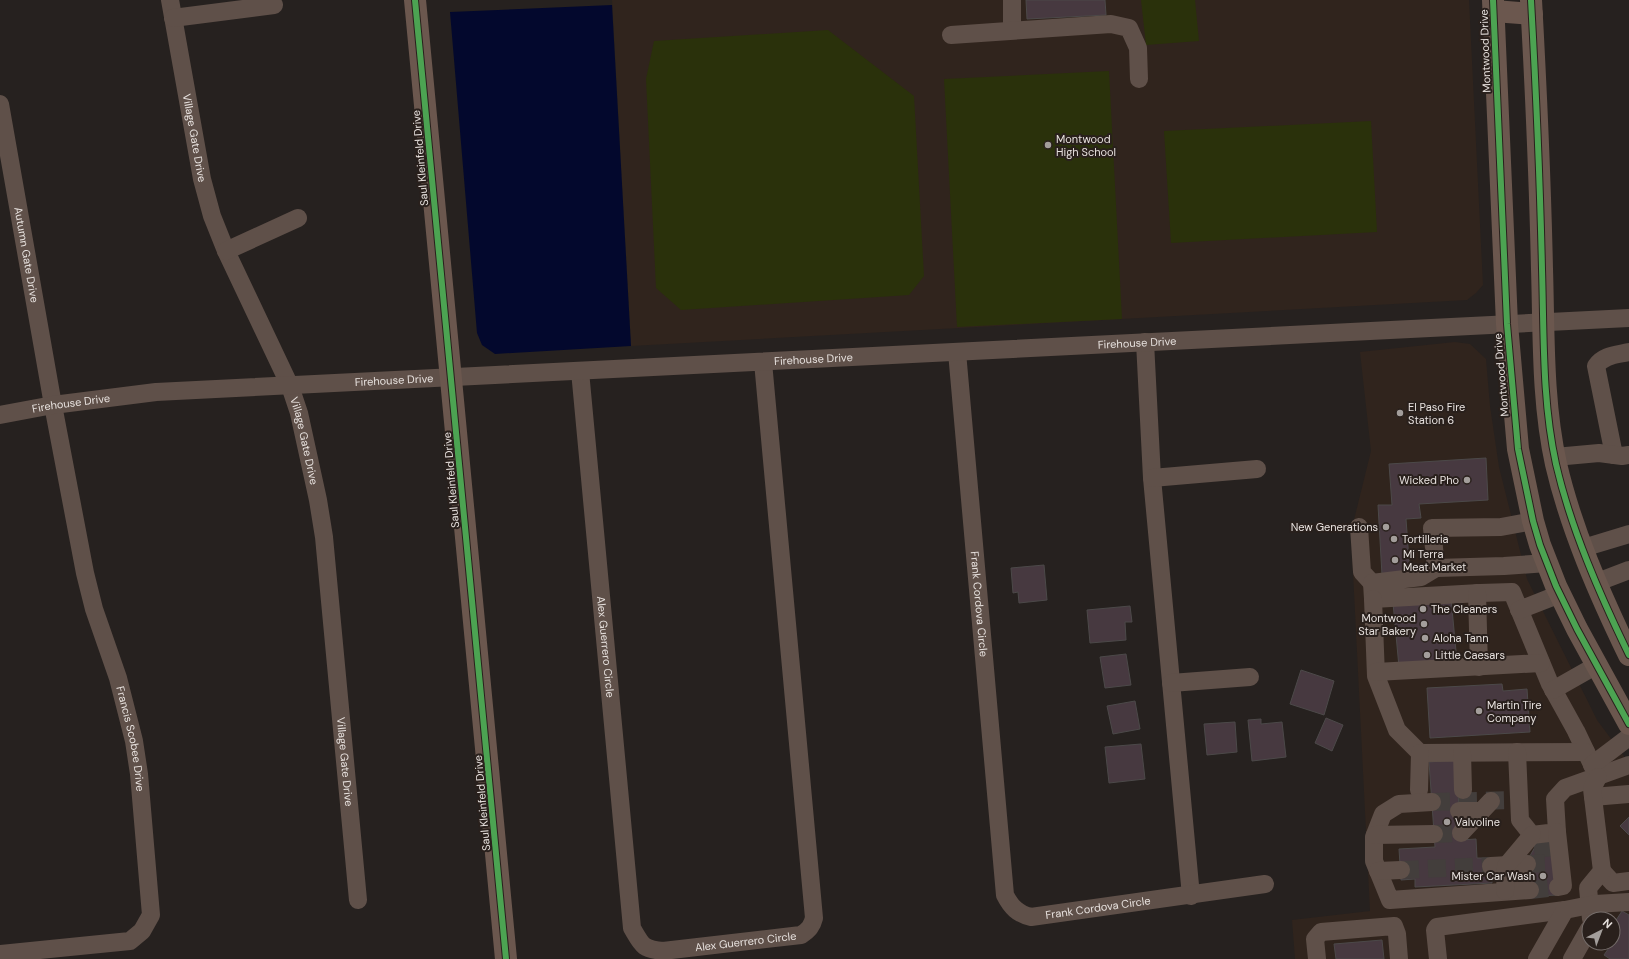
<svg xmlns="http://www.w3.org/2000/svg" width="1629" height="959" font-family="'DM Sans',sans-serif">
	<rect width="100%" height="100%" fill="#26211f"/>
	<g fill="#30241d" fill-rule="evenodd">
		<polygon points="612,0 1469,0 1483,285 1476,293 1467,300 631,346"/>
		<path d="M1455 342 1470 344 1486 359 1490 406 1499 467 1527 579 1597 720 1629 763V959H1295L1292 920 1370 911 1351 532 1371 451 1360 352ZM1589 919H1613V943H1589Z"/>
	</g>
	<g fill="#2a310b">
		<polygon points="1141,0 1195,0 1199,41 1146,45"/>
		<polygon points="828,30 914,96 924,276 909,295 681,310 656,288 646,79 654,41"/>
		<polygon points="1109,71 1122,319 957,327 944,79"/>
		<polygon points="1371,121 1377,232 1171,243 1164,131"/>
	</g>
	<polygon fill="#03082d" points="612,5 631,346 495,354 482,345 477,333 450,12"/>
	<g fill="#473940" stroke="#4c4949">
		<polygon points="1026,0 1105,0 1106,15 1027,19"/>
		<polygon points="1486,458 1488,500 1419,504 1421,518 1406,519 1410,574 1382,575 1378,505 1392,505 1389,464"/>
		<polygon points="1044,565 1047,600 1019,603 1018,592 1013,593 1011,568"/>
		<polygon points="1451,598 1457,662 1399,667 1393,603"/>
		<polygon points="1130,606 1132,622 1125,622 1126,640 1090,643 1087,610"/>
		<polygon points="1126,654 1131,685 1105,688 1100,657"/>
		<polygon points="1301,670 1334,681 1324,715 1290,704"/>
		<polygon points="1502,684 1503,691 1527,689 1530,732 1430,738 1427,688"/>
		<polygon points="1135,701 1140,729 1113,734 1107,706"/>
		<polygon points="1326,718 1343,725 1332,751 1315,743"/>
		<polygon points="1261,719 1261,724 1282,722 1286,757 1252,761 1248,720"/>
		<polygon points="1235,722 1237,752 1207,755 1204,724"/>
		<polygon points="1141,744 1145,779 1109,783 1105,747"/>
		<polygon points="1456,760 1461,840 1476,839 1477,858 1490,858 1492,883 1415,887 1415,879 1401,880 1399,849 1435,847 1429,762"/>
		<polygon points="1629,817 1629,835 1620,826"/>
		<polygon points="1554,838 1559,895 1531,896 1527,861 1539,840"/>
		<polygon points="1622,911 1629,915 1629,959 1610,959 1604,955 1615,939 1613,937 1613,925"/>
		<polygon points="1382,940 1384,959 1336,959 1334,944"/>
	</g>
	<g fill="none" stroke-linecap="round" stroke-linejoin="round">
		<g stroke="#433e3c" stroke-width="18" stroke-dasharray="18 9" stroke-linecap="butt">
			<polyline points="1432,802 1519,800"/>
			<polyline points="1434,834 1461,833"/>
			<polyline points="1534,849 1554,847"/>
			<polyline points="1527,864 1556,863"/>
			<polyline points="1401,870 1491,866"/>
			<polyline points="1530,890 1558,887"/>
		</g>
		<g stroke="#5f5049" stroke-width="18">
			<path id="s1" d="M170 0 202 179 212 216 226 251 290 386 299 413 318 500 324 537 358 900"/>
			<polyline points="1012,0 1012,30"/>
			<polyline points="173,18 274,5"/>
			<polyline points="951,35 1111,24 1129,28 1138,48 1139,79"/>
			<path id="s2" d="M0 104 53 405 85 573 94 609 118 678 134 741 139 774 151 915 142 931 130 941 0 954"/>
			<polyline points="226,251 298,218"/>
			<polyline points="1145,342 1152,478 1191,896"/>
			<path id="s3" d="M957 352 1005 895C1011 907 1018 914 1031 917L1265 884"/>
			<path id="s4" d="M580 371 632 928C642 945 642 949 663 951L801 935C809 930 812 926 814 918L763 362"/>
			<path id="s5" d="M0 415 53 405 156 392 1629 318"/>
			<path d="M1614 455 1596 366C1604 355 1616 355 1629 352"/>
			<polyline points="1555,457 1599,453 1622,456 1629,455"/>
			<polyline points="1152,478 1257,469"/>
			<polyline points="1533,521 1501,527 1432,528 1436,568 1504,566 1547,563"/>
			<polyline points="1359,527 1362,572 1372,583"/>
			<polyline points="1583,548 1629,534"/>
			<polyline points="1436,568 1421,577 1372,583 1373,599 1480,593 1512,592 1550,684 1576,731 1598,777"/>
			<polyline points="1595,583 1629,570"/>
			<polyline points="1477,593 1479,667"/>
			<polyline points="1373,599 1376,676 1397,730 1420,753 1586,752"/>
			<polyline points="1519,610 1560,594"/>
			<polyline points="1376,672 1541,663"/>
			<polyline points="1171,683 1250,677"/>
			<polyline points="1553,690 1597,665"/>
			<polyline points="1517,752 1520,820 1532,835 1557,832 1555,799 1565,788 1629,765"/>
			<polyline points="1462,753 1463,790"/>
			<polyline points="1592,765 1629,737"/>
			<polyline points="1419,790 1420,753"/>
			<polyline points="1593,797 1629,794"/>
			<polyline points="1432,802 1399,804 1383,814 1374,837 1374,861 1390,900 1530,890"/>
			<polyline points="1459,811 1481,811"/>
			<polyline points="1557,832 1563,886 1558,887"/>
			<polyline points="1461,833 1491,801"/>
			<polyline points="1375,835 1434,834"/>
			<polyline points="1491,866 1527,864"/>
			<polyline points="1378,871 1401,870"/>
			<polyline points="1602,871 1613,883 1629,881"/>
			<polyline points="1505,891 1506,866 1532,835"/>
			<polyline points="1591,919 1588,888 1602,871 1592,789 1598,777"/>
			<polyline points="1317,959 1315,939 1321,932 1394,926 1397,934 1399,959"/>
			<polyline points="1438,959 1435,930 1437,927 1565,910"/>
			<polyline points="1537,959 1565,910 1595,904 1629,902"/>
			<polyline points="1572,959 1589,929"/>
		</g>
		<g stroke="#6b574e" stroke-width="22">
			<polyline points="415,0 506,959"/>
			<polyline points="1493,0 1507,324 1518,449 1533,521 1540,545 1556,586 1577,629 1629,724"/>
			<path d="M1531 0C1536 90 1540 179 1542 269 1544 333 1542 401 1556 464 1571 529 1600 595 1629 655"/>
			<polyline points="1494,11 1532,14"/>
		</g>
		<defs>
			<g id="cycleway">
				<polyline points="415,0 506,959"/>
				<polyline points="1493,0 1507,324 1518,449 1533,521 1540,545 1556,586 1577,629 1629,724"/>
				<path d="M1531 0C1536 90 1540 179 1542 269 1544 333 1542 401 1556 464 1571 529 1600 595 1629 655"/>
			</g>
		</defs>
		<use href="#cycleway" stroke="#29201c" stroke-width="8"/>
		<use href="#cycleway" stroke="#4ca352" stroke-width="6"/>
	</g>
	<g fill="#a39e9b" stroke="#29201c" stroke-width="1.5">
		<circle cx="1048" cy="145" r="4"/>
		<circle cx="1400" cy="413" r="4"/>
		<circle cx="1467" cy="480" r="4"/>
		<circle cx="1386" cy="527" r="4"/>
		<circle cx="1394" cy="539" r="4"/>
		<circle cx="1395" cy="560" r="4"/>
		<circle cx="1423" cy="609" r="4"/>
		<circle cx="1424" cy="624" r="4"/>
		<circle cx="1425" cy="638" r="4"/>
		<circle cx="1427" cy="655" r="4"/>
		<circle cx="1479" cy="711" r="4"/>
		<circle cx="1447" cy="822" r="4"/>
		<circle cx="1543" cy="876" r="4"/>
	</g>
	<g text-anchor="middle" stroke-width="4" stroke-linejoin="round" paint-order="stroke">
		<g font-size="11" fill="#e7e1de" stroke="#29201c">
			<text transform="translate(1485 51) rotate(-92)" y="4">Montwood Drive</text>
			<text dy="4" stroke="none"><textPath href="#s1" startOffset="140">Village Gate Drive</textPath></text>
			<text transform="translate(420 158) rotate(-95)" y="4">Saul Kleinfeld Drive</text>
			<text dy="4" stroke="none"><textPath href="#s2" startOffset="153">Autumn Gate Drive</textPath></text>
			<text dy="4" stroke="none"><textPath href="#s5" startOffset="1140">Firehouse Drive</textPath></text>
			<text dy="4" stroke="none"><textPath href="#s5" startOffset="816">Firehouse Drive</textPath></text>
			<text transform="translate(1501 375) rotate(-95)" y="4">Montwood Drive</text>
			<text dy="4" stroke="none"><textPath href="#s5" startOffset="396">Firehouse Drive</textPath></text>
			<text dy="4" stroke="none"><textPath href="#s5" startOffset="72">Firehouse Drive</textPath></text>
			<text dy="4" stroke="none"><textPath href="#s1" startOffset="464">Village Gate Drive</textPath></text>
			<text transform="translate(451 480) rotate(-95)" y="4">Saul Kleinfeld Drive</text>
			<text dy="4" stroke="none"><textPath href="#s3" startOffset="253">Frank Cordova Circle</textPath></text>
			<text dy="4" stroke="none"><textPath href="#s4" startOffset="277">Alex Guerrero Circle</textPath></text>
			<text dy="4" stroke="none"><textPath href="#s2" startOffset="649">Francis Scobee Drive</textPath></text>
			<text dy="4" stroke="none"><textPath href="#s1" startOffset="788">Village Gate Drive</textPath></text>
			<text transform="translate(482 803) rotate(-95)" y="4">Saul Kleinfeld Drive</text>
			<text dy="4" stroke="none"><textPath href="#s3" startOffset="648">Frank Cordova Circle</textPath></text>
			<text dy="4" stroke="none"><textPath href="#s4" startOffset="684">Alex Guerrero Circle</textPath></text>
		</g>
		<g font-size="11" fill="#e7e1de" stroke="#29201c" text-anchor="start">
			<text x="1056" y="143">Montwood<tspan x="1056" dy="13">High School</tspan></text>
			<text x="1408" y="411">El Paso Fire<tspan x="1408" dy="13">Station 6</tspan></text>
			<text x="1459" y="484" text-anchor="end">Wicked Pho</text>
			<text x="1378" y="531" text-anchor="end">New Generations</text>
			<text x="1402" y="543">Tortilleria</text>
			<text x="1403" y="558">Mi Terra<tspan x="1403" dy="13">Meat Market</tspan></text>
			<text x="1431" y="613">The Cleaners</text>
			<text x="1416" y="622" text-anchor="end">Montwood<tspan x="1416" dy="13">Star Bakery</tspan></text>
			<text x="1433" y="642">Aloha Tann</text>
			<text x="1435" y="659">Little Caesars</text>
			<text x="1487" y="709">Martin Tire<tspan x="1487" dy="13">Company</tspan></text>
			<text x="1455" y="826">Valvoline</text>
			<text x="1535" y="880" text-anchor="end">Mister Car Wash</text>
		</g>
	</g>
	<g transform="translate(1601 931) rotate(42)"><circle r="19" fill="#29201c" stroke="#756d6a"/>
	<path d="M0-3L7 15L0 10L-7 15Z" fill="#a39e9b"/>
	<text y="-6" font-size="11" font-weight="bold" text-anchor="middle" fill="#e7e1de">N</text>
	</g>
</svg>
